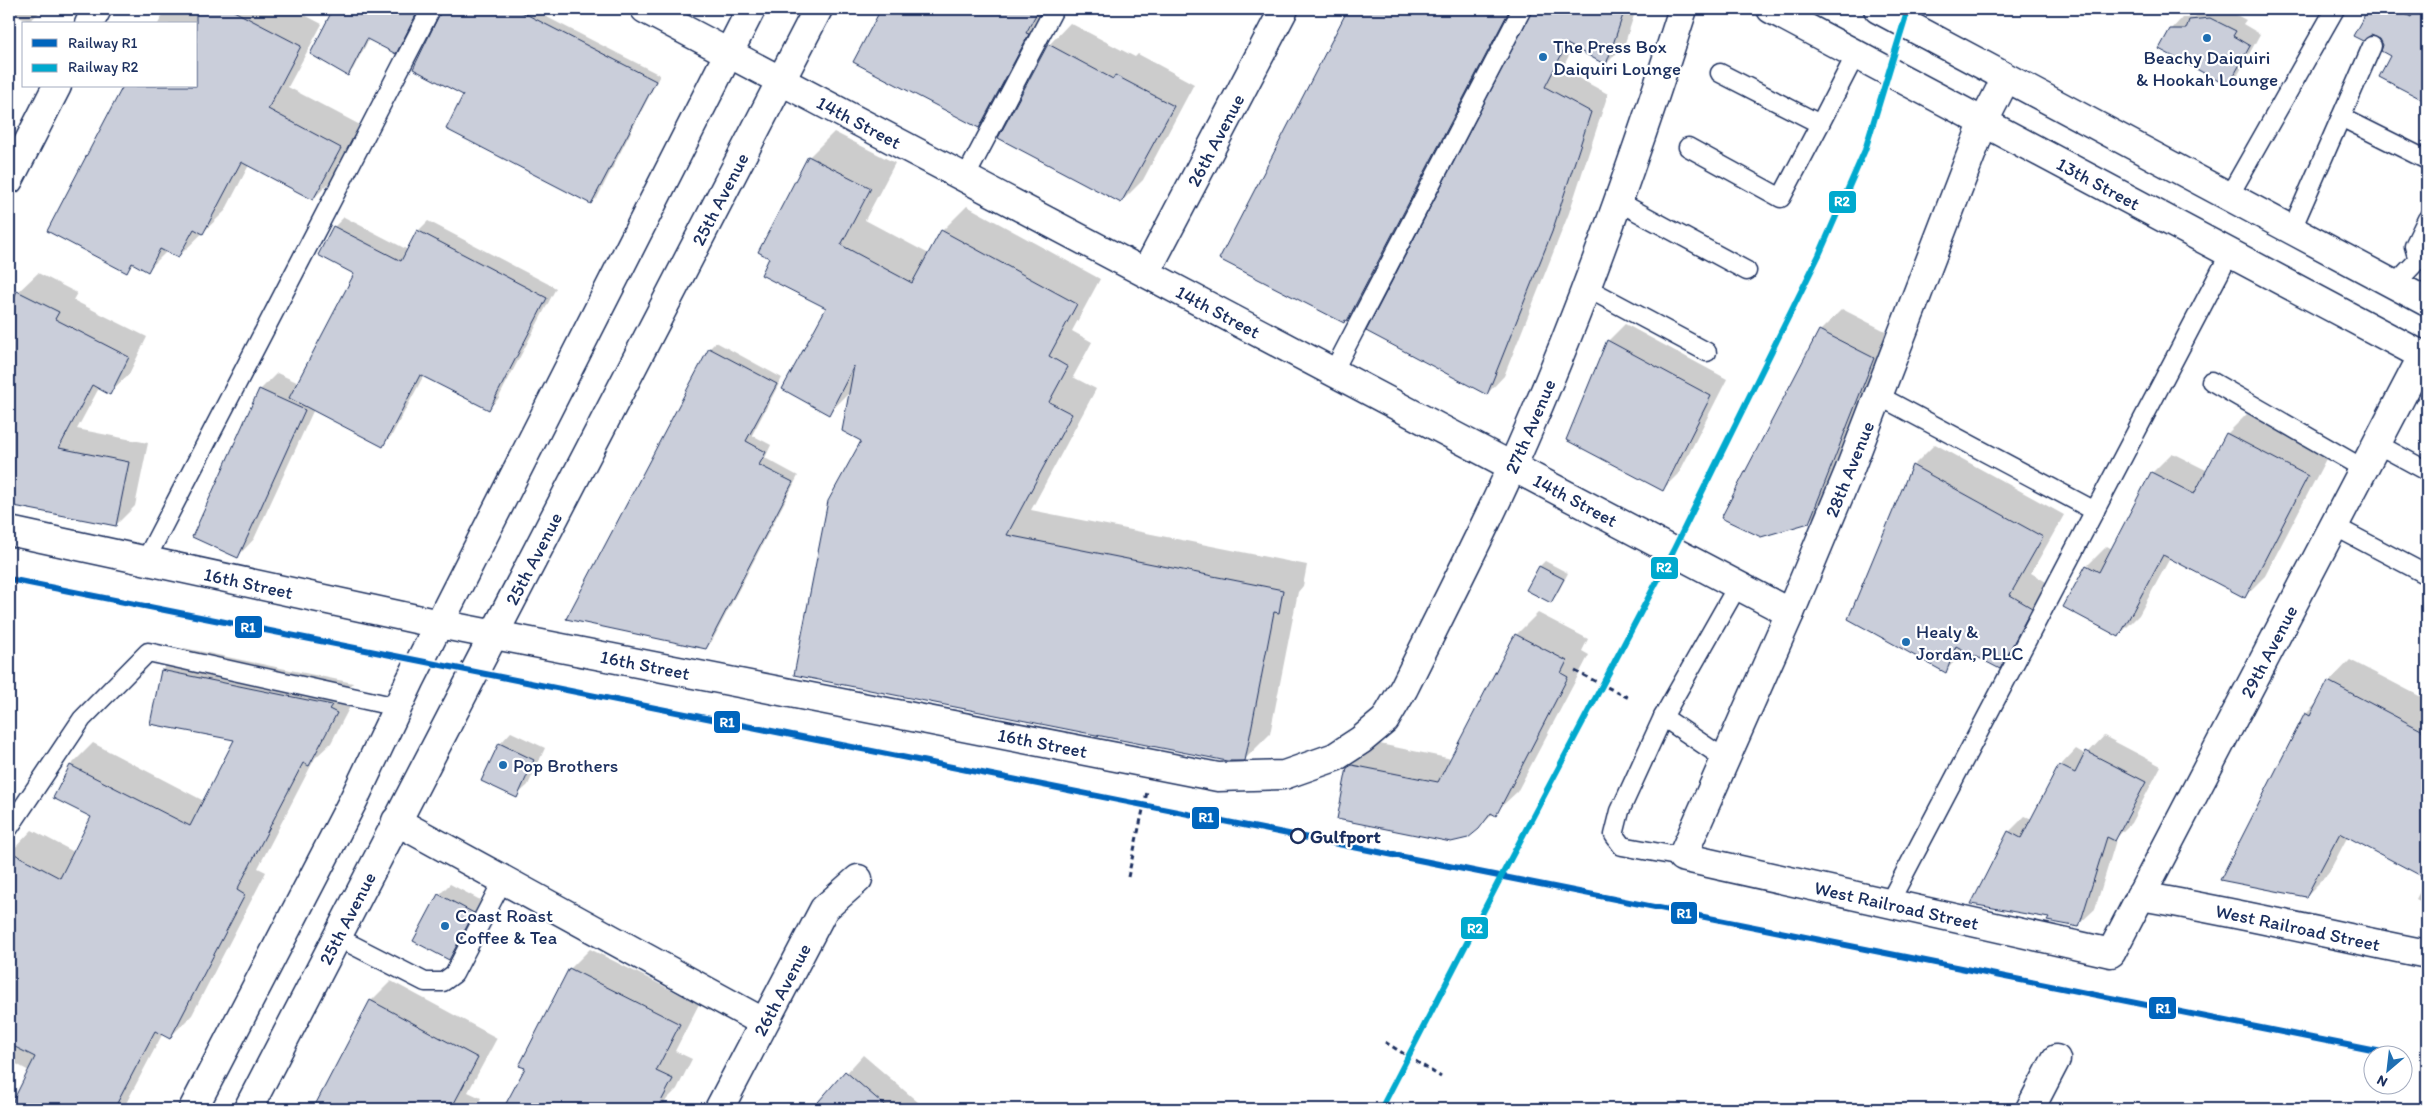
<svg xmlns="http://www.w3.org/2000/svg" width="2436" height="1118" font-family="Itim,sans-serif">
	<rect width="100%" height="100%" fill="#fff"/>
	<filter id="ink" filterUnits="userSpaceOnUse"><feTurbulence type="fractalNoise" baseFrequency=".02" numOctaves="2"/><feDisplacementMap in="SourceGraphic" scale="10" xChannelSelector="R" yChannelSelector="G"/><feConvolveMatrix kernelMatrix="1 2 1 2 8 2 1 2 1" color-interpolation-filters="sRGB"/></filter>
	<g filter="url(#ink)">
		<g fill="#0003">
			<polygon points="9,9 43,9 29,22 9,12"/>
			<polygon points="166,9 293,9 322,24 288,87 362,126 335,177 313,199 249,165 225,211 178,257 167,251 148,270 135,263 126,272 196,86 196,24 158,24"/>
			<polygon points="335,9 421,9 401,47 396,52 369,39 353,69 348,74 312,53"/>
			<polygon points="442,9 531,9 660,75 597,198 591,203 442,14"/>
			<polygon points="882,9 1045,9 993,112 979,126 854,62"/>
			<polygon points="1350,9 1518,9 1365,302 1343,322 1221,258"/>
			<polygon points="1533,9 1636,9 1624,46 1606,64 1574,46 1562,69 1608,94 1569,213 1504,376 1487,394"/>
			<polygon points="2225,9 2246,20 2243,24 2260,34 2239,73 2228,84 2171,30 2182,18 2194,18 2202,10"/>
			<polygon points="2369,9 2427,9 2427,101 2381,76 2392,55 2381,38 2371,34 2355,36"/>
			<polygon points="1070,23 1135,57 1138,54 1194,84 1143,180 1121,202 1049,45"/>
			<polygon points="834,132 895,163 865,220 929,254 942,231 967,206 1100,279 1072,331 1092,342 1073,377 1096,389 1031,510 1307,565 1303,586 1298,592 1270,734 1245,759 862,441 851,391 829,413 827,307 809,157"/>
			<polygon points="344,217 408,250 418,231 428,221 556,288 498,399 488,409 424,375 392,435 383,445 314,409 254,539 238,556 260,390 277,373 299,383 356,273 334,227"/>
			<polygon points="38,273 77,293 73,300 147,337 129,374 109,393 99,388 77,429 148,443 135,506 116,525 9,504 9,310 18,292"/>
			<polygon points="1842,309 1895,336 1831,500 1808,522 1820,331"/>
			<polygon points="1625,324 1727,379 1679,473 1662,490 1568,439 1608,341"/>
			<polygon points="716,342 782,378 752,435 771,445 765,458 798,476 712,641 706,648 568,618 710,348"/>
			<polygon points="2247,414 2328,455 2265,576 2244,597 2170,558 2139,615 2119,635 2087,566 2107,546 2112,549 2152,473 2172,453 2208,471 2227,434"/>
			<polygon points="1935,444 2064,515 2031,573 2053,586 2021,646 1999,668 1966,650 1945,671 1913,466"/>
			<polygon points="1545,561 1568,573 1556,596 1551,601 1528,589 1540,566"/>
			<polygon points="1538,613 1588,639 1582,651 1589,655 1517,792 1478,828 1348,769 1375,743 1452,759 1516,635"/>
			<polygon points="184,648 353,683 350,687 358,691 331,743 315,758 258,868 266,872 192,1015 170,1037 163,1033 123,1109 9,1109 29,1071 9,1060 9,854 32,830 74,852 93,817 55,797 71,765 93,743 204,801 236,739 162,670"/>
			<polygon points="2350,660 2427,700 2427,905 2416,899 2427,878 2348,836 2328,874 2306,896 2306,714 2318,702 2329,682"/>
			<polygon points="511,732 545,748 528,785 516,796 500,744"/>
			<polygon points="2104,736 2161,766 2131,823 2117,837 2095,909 2078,925 2051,917 2009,832 2025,816 2032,819 2060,766 2076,749 2086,755"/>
			<polygon points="450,884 484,902 460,947 449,958 439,895"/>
			<polygon points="590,949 699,1004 675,1051 692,1059 677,1089 667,1099 661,1109 505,1109 526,1068 570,969"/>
			<polygon points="391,981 497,1038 468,1092 481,1098 475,1109 314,1109 371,1001"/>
			<polygon points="863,1055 926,1109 814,1109"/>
		</g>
		<g fill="#caceda" stroke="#1b2f5e">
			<polygon points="196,9 230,9 301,46 268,109 341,148 313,200 241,162 203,234 194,229 178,258 160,249 148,272 132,263 127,273 47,231 123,86 196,86"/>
			<polygon points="333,9 419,9 396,54 367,39 348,76 310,54"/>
			<polygon points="442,9 516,9 656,81 591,204 446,129 463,95 413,69"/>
			<polygon points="881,9 1039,9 1026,33 1029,34 979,128 853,62"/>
			<polygon points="1348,9 1510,9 1347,321 1345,320 1344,323 1219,259"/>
			<polygon points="1533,9 1625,9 1606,65 1567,44 1545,87 1591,112 1552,232 1487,395 1366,331"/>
			<polygon points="2368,9 2395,9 2411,17 2416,9 2427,9 2427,102 2379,77 2390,56 2381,51 2383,45 2380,39 2371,35 2363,41 2353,36"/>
			<polygon points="2210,18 2236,31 2233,36 2250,46 2228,86 2159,49 2170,29 2186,29 2189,20"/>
			<polygon points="1048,44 1113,79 1115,75 1174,106 1121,203 998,138"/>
			<polygon points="808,156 871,188 841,245 912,283 941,230 1077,304 1049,356 1068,367 1049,402 1072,414 1007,535 1283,590 1279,613 1274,612 1245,761 1227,761 794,675 828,501 861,441 842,431 854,366 829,415 782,389 826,308 761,275 769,258 758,252"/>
			<polygon points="333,226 401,261 417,230 547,298 489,410 420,375 383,447 289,398 354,274 318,255"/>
			<polygon points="17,291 59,312 55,319 129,357 110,395 92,385 59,448 129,462 116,526 9,505 9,308"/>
			<polygon points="1819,330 1874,358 1809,523 1761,537 1721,518"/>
			<polygon points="1607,340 1711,396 1663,491 1566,440"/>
			<polygon points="709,348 777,384 746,441 766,452 759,465 793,482 706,649 566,619"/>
			<polygon points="259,389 305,410 238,558 192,537"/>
			<polygon points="2226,433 2308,476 2245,598 2163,555 2119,637 2063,607 2086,565 2099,572 2151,472 2194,494"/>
			<polygon points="1912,465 2043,537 2010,595 2032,608 2000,669 1956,646 1946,673 1848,619"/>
			<polygon points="1539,566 1564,579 1551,603 1526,590"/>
			<polygon points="1515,634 1567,661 1561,673 1568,677 1496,816 1491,813 1479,829 1468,838 1451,842 1337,819 1347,768 1352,765 1438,782"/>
			<polygon points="161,670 332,705 329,709 337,713 309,766 303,763 237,890 245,895 170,1039 155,1031 114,1109 9,1109 35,1057 9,1044 9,851 60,878 91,817 53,798 70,765 190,826 234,740 150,724"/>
			<polygon points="2328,681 2427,733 2427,879 2340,833 2306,897 2220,880 2305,713 2310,716"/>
			<polygon points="499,743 534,760 517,798 481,781"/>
			<polygon points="2086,751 2146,782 2115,841 2107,837 2079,927 2047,921 2049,918 1971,904 2008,831 2021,838 2059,765 2075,773"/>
			<polygon points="438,894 474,913 449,960 413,941"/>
			<polygon points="569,968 680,1024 656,1071 673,1079 657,1109 503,1109 525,1068 519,1066"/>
			<polygon points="370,1000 478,1058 451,1109 313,1109"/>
			<polygon points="845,1071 889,1109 812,1109"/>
		</g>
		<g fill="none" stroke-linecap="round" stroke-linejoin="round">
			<defs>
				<g id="service">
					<polyline points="2341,117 2427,160"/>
					<polyline points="1820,124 1856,54"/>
					<polyline points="1688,147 1781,198 1820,124 1720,73"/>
					<polyline points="965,178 1054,9"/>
					<polyline points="2229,196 2335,9"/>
					<polyline points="1619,202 1747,271"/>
					<polyline points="2292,229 2372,46"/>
					<polyline points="2418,260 2414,246 2427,219"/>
					<polyline points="2394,285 2418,260 2427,259"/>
					<polyline points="1587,288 1707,352"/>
					<polyline points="1333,372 1522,9"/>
					<polyline points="2211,381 2364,469"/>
					<polyline points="1879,396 2095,511"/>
					<polyline points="2377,444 2427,471"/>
					<polyline points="2334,526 2427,575"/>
					<polyline points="145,561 431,9"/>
					<polyline points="1663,717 1725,759"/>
					<polyline points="9,828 82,719 148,652 397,707"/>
					<polyline points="1682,857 1622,846 1614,835 1620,811 1663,717 1738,585"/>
					<polyline points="1889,903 2230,253"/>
					<polyline points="337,937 425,982 443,982 454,974 503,880"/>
				</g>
				<g id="minor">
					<path id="s1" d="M645 9 1790 613"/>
					<polyline points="89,24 97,9"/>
					<path id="s2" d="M2006 78 1984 121 1848 474 1790 613 1682 857 2111 953 2423 355 2427 353"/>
					<polyline points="9,180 57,86"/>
					<path id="s3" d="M1146 272 1284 9"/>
					<path id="s4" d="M9 531 439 624 1218 777 1284 775 1335 757 1361 740 1385 720 1404 688C1447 601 1492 515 1530 426 1589 290 1638 150 1683 9"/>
					<polyline points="396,821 763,1022"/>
					<path id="s5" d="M2140 896C2236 912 2331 935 2427 954"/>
					<path id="s6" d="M719 1109 824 909 858 879"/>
					<polyline points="2030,1109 2056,1059"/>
				</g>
				<g id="tertiary">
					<path id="s7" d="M1771 9 2427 358"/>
					<polyline points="1878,9 2427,302"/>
				</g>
				<g id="primary">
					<polyline points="193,1109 354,799 410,681 751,9"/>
					<path id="s8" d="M248 1109 818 9"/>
				</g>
			</defs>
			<use href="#service" stroke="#1b2f5e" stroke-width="21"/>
			<use href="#minor" stroke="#1b2f5e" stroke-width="31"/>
			<use href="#tertiary" stroke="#1b2f5e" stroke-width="31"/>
			<use href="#primary" stroke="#1b2f5e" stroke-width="31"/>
			<g stroke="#1b2f5e" stroke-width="3" stroke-dasharray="5 4" stroke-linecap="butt">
				<polyline points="1575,671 1629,698"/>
				<polyline points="1128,877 1147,792"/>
				<polyline points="1385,1042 1441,1077"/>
			</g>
			<use href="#service" stroke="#fff" stroke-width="18"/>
			<use href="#minor" stroke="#fff" stroke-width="28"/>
			<use href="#tertiary" stroke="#fff" stroke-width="28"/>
			<use href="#primary" stroke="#fff" stroke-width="28"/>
			<defs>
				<polyline id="rail" points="1381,1109 1501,877 1673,551 1819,255 1865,150 1908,9"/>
			</defs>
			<use href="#rail" stroke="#1b2f5e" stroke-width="5.5"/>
			<use href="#rail" stroke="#fff" stroke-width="4" stroke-dasharray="11" stroke-linecap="butt"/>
			<defs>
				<polyline id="rail-1" points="9,579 2402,1056"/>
				<polyline id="rail-2" points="1381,1109 1501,877 1673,551 1819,255 1865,150 1908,9"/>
			</defs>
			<use href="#rail-1" stroke="#fff" stroke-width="10"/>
			<use href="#rail-2" stroke="#fff" stroke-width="10"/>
			<use href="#rail-1" stroke="#0065bd" stroke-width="6"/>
			<use href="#rail-2" stroke="#00a9ce" stroke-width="6"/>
		</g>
	</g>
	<g fill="#1f6fb2" stroke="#fff" stroke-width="2">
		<circle cx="2207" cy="38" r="5"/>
		<circle cx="1543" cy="57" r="5"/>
		<circle cx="1906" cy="642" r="5"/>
		<circle cx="503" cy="765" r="5"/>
		<circle cx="445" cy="926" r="5"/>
	</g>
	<circle fill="#fff" stroke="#1b2f5e" stroke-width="2.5" cx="1298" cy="836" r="7"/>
	<g text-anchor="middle" stroke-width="4.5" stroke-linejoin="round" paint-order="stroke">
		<g font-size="19" fill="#1b2f5e" stroke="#fff" text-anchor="start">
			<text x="1553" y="53">The Press Box<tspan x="1553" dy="22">Daiquiri Lounge</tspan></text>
			<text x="2207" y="64" text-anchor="middle">Beachy Daiquiri<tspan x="2207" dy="22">&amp; Hookah Lounge</tspan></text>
			<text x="1916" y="638">Healy &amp;<tspan x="1916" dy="22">Jordan, PLLC</tspan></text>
			<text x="513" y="772">Pop Brothers</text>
			<text x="455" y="922">Coast Roast<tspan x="455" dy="22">Coffee &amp; Tea</tspan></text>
		</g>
		<g font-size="19" fill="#1b2f5e" stroke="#fff">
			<text dy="7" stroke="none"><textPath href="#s1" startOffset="242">14th Street</textPath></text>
			<text dy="7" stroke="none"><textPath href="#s3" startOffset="149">26th Avenue</textPath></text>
			<text dy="7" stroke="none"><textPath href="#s7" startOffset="371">13th Street</textPath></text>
			<text dy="7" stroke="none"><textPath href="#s8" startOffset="1025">25th Avenue</textPath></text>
			<text dy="7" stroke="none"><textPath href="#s1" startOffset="648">14th Street</textPath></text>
			<text dy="7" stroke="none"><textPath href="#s4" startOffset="1744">27th Avenue</textPath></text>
			<text transform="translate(1849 469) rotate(-68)" y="7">28th Avenue</text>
			<text dy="7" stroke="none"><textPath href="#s1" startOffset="1052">14th Street</textPath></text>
			<text dy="7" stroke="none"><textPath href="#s8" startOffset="620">25th Avenue</textPath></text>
			<text dy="7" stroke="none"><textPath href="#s4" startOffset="245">16th Street</textPath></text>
			<text dy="7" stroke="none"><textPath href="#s2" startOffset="1624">29th Avenue</textPath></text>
			<text dy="7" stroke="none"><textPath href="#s4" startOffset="650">16th Street</textPath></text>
			<text dy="7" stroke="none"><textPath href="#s4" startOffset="1055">16th Street</textPath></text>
			<text dy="7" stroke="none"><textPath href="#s2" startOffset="1064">West Railroad Street</textPath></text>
			<text dy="7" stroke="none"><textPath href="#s8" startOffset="215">25th Avenue</textPath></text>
			<text dy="7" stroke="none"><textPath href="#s5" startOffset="161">West Railroad Street</textPath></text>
			<text dy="7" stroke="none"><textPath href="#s6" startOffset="135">26th Avenue</textPath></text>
		</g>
		<g font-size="19" font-weight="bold" fill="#1b2f5e" stroke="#fff" text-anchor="start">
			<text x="1310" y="843">Gulfport</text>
		</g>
	</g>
	<g stroke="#fff" stroke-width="2">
		<rect x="1828" y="190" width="29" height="24" rx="5" fill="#00a9ce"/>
		<rect x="1650" y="556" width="29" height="24" rx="5" fill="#00a9ce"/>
		<rect x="234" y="615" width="29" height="24" rx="5" fill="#0065bd"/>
		<rect x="713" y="710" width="28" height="24" rx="5" fill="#0065bd"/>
		<rect x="1191" y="806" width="29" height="24" rx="5" fill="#0065bd"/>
		<rect x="1670" y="901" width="28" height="24" rx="5" fill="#0065bd"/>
		<rect x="1460" y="916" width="29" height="24" rx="5" fill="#00a9ce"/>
		<rect x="2148" y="996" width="29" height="24" rx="5" fill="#0065bd"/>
	</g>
	<g font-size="14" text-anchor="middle" font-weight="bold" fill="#fff">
		<text x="1842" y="206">R2</text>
		<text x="1664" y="572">R2</text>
		<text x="248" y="632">R1</text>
		<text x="727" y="727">R1</text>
		<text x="1206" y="822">R1</text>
		<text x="1684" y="918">R1</text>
		<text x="1475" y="933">R2</text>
		<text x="2163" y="1013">R1</text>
	</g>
	<rect width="2436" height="1118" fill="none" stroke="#fff" stroke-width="30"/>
	<rect x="15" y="15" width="2406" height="1088" fill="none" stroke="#1b2f5e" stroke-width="2" filter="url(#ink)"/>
	<rect x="22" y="22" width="175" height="65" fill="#ffffff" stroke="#a4acbf"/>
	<rect x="32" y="39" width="25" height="8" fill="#0065bd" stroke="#a4acbf"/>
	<text x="68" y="48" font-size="15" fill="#1b2f5e">Railway R1</text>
	<rect x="32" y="64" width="25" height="8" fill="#00a9ce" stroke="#a4acbf"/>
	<text x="68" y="72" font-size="15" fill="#1b2f5e">Railway R2</text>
	<g transform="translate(2388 1070) rotate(208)"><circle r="24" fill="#ffffff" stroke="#a4acbf"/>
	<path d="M0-4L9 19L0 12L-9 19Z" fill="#1f6fb2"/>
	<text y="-8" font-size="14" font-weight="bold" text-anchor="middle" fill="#1b2f5e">N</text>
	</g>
</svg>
